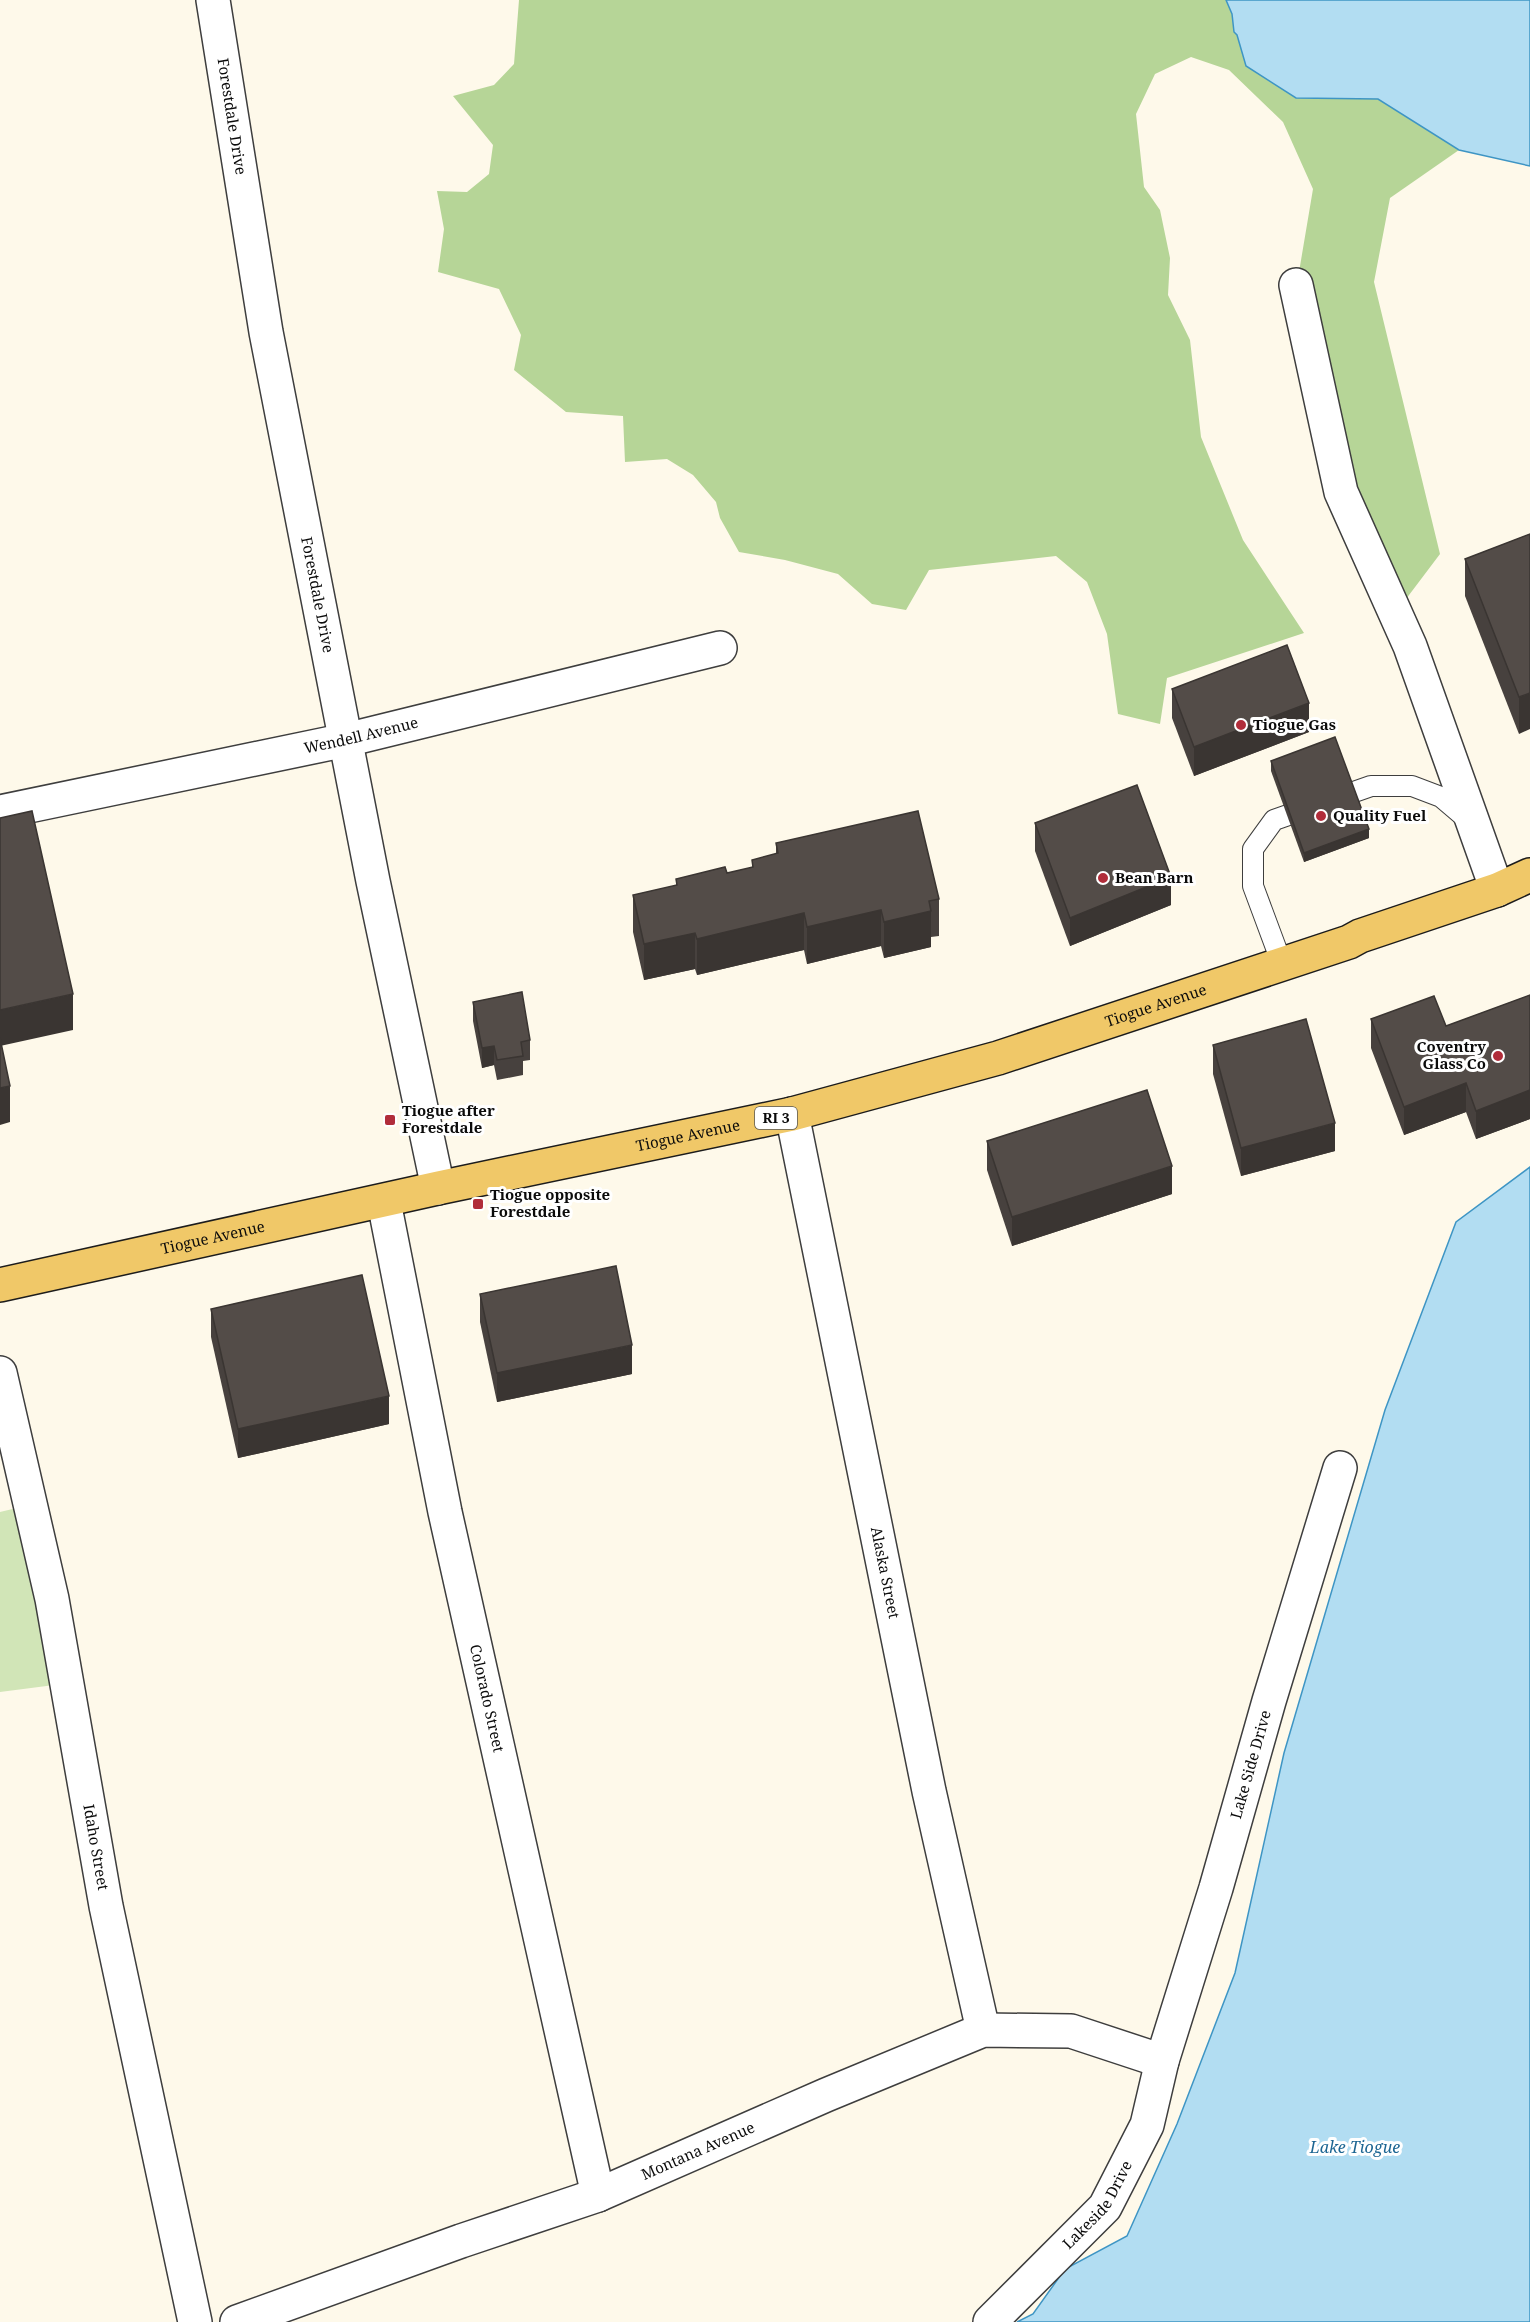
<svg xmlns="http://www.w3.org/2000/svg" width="1530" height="2322" font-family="'Noto Serif',serif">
	<rect width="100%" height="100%" fill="#fef9ea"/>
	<polygon fill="#d1e5b7" points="29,1505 62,1684 0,1692 0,1512"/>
	<polygon fill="#b6d597" points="519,0 1226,0 1232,14 1234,32 1296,98 1378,99 1459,150 1390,198 1374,282 1440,554 1403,603 1379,570 1297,284 1313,189 1283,122 1229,70 1191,57 1155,74 1136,114 1144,187 1160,210 1170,258 1168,295 1190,340 1201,437 1243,540 1304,633 1167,678 1160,724 1118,714 1107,634 1087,582 1056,556 929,570 906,610 872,604 838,574 785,560 739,552 720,518 716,502 693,475 667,459 625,462 623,416 566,412 514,370 521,335 499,289 438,272 444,229 437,191 467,192 489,174 493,145 453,96 494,85 514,64"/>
	<g fill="#b2ddf2" stroke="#3e95c4" stroke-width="1.5">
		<polygon points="1226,0 1530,0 1530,166 1459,150 1378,99 1296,98 1246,66 1237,35 1234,32 1232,14"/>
		<polygon points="1530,1167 1530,2322 1017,2322 1033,2314 1065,2269 1127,2236 1177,2124 1235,1973 1284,1753 1385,1410 1456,1222"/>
	</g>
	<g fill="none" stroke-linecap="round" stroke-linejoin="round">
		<defs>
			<polyline id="service" points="1282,964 1253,886 1253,849 1274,820 1371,786 1412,786 1441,797 1468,820"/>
			<g id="minor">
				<path id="s1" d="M213 0 266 332 373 881 438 1188"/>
				<polyline points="1296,285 1341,492 1410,646 1497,890"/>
				<path id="s2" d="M0 812 346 740 720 648"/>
				<path id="s3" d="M792 1114 929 1791 983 2030"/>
				<path id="s4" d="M384 1202 445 1512 598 2195"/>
				<path id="s5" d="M0 1373 52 1599 106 1906 195 2322"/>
				<path id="s6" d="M237 2322 461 2241 598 2195 826 2095 983 2030 1071 2031 1162 2061"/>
				<path id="s7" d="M990 2322 1105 2207 1147 2125 1162 2061 1216 1888 1269 1701 1340 1468"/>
			</g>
			<g id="primary">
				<path id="s8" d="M0 1285 438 1188 792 1114 998 1058 1349 942 1360 936 1497 890 1530 875"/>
			</g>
		</defs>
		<use href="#service" stroke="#3e3e3e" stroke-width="22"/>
		<use href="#minor" stroke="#3e3e3e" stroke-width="36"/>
		<use href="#primary" stroke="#1c1c1c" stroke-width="36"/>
		<use href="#service" stroke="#fff" stroke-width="20"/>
		<use href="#minor" stroke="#fff" stroke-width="33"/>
		<use href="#primary" stroke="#f0c868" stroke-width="33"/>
	</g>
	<g fill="#47413e">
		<polygon points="1530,534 1519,734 1465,596 1465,559"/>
		<polygon points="1172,689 1309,732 1194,776 1172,718"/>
		<polygon points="1271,761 1369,838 1304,862 1271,771"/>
		<polygon points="1035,823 1171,905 1070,946 1035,851"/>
		<polygon points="776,843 939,899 939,936 931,937 931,947 884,958 881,946 807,964 804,950 697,975 695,969 644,980 633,932 633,895 676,886 676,879 727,873 752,868 752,860 776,854"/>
		<polygon points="1530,995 1530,1119 1476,1139 1466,1112 1404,1135 1371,1048 1371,1019 1446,1026"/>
		<polygon points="473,1002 530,1040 530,1060 523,1061 523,1075 497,1080 494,1065 482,1068 473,1021"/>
		<polygon points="1213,1045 1335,1151 1241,1176 1213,1074"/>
		<polygon points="987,1141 1172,1194 1012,1246 987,1170"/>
		<polygon points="480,1294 632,1374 497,1402 480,1322"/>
		<polygon points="211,1309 389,1424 238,1458 211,1337"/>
	</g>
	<g fill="#3a3532">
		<polygon points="1530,693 1530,729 1519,734 1519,697"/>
		<polygon points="1309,703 1309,732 1194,776 1194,747"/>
		<polygon points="1369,829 1369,838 1304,862 1304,853"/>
		<polygon points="1171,877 1171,905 1070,946 1070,918"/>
		<polygon points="881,910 881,946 807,964 807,927"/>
		<polygon points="931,911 931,947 884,958 884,922"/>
		<polygon points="804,913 804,950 697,975 697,939"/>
		<polygon points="695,933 695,969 644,980 644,944"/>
		<polygon points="73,994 73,1030 0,1046 0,1010"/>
		<polygon points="494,1046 494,1065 482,1068 482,1048"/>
		<polygon points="1466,1083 1466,1112 1404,1135 1404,1107"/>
		<polygon points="10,1086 10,1122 0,1125 0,1088"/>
		<polygon points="1530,1090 1530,1119 1476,1139 1476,1111"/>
		<polygon points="1335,1123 1335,1151 1241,1176 1241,1148"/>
		<polygon points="1172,1166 1172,1194 1012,1246 1012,1217"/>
		<polygon points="632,1345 632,1374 497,1402 497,1373"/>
		<polygon points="389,1396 389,1424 238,1458 238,1429"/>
	</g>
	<g fill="#534c48" stroke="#3a3532" stroke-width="1.5">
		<polygon points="1530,534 1530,693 1519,697 1465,559"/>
		<polygon points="1287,645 1309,703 1194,747 1172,689"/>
		<polygon points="1335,737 1369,829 1304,853 1271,761"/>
		<polygon points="1137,785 1171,877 1070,918 1035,823"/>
		<polygon points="32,811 73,994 0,1010 0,818"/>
		<polygon points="918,811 939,899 929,901 931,911 884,922 881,910 807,927 804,913 697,939 695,933 644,944 633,895 677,885 676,879 725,867 727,873 753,867 752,860 778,853 776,843"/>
		<polygon points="522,992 530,1040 521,1042 523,1056 497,1060 494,1046 482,1048 473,1002"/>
		<polygon points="1530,995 1530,1090 1476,1111 1466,1083 1404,1107 1371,1019 1434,996 1446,1026"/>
		<polygon points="1306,1019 1335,1123 1241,1148 1213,1045"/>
		<polygon points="0,1038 10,1086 0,1088"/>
		<polygon points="1147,1090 1172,1166 1012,1217 987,1141"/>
		<polygon points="616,1266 632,1345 497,1373 480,1294"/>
		<polygon points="362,1275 389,1396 238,1429 211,1309"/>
	</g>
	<g fill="#b12d3a" stroke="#fff" stroke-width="2">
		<circle cx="1241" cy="725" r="6"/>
		<circle cx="1321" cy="816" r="6"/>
		<circle cx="1103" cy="878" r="6"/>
		<circle cx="1498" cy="1056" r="6"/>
		<rect x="384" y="1114" width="12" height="12" rx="3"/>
		<rect x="472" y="1198" width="12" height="12" rx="3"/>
	</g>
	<g text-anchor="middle" stroke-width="6" stroke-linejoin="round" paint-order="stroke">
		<rect fill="#fff" stroke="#545454" stroke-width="1.5" x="755" y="1107" width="42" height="22" rx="4.5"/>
		<g font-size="14" font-weight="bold" fill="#0b0b0b">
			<text x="776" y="1123">RI 3</text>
		</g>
		<g font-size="15" fill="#0b0b0b" stroke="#fff">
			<text dy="5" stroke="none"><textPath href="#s1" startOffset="118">Forestdale Drive</textPath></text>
			<text dy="5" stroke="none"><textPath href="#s1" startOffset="604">Forestdale Drive</textPath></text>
			<text dy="5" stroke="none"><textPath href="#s2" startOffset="369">Wendell Avenue</textPath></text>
			<text dy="5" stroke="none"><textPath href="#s8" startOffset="1190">Tiogue Avenue</textPath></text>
			<text dy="5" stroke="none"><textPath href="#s8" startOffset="704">Tiogue Avenue</textPath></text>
			<text dy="5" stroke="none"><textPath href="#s8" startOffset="218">Tiogue Avenue</textPath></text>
			<text dy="5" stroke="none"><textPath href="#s3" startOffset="468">Alaska Street</textPath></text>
			<text dy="5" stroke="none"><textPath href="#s4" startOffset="507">Colorado Street</textPath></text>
			<text dy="5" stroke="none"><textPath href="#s7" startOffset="630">Lake Side Drive</textPath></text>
			<text dy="5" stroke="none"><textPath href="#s5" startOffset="484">Idaho Street</textPath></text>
			<text dy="5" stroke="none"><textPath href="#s6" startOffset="492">Montana Avenue</textPath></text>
			<text dy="5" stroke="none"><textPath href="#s7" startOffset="160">Lakeside Drive</textPath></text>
		</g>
		<g font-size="15" font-weight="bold" fill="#0b0b0b" stroke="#fff" text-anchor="start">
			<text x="1253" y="730">Tiogue Gas</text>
			<text x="1333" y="821">Quality Fuel</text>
			<text x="1115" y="883">Bean Barn</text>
			<text x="1486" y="1052" text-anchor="end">Coventry<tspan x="1486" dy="17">Glass Co</tspan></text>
			<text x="402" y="1116">Tiogue after<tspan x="402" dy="17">Forestdale</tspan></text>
			<text x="490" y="1200">Tiogue opposite<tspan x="490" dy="17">Forestdale</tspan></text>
		</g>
		<g font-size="16" font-style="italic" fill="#1d6693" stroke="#fff">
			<text x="1355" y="2153">Lake Tiogue</text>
		</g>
	</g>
</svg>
